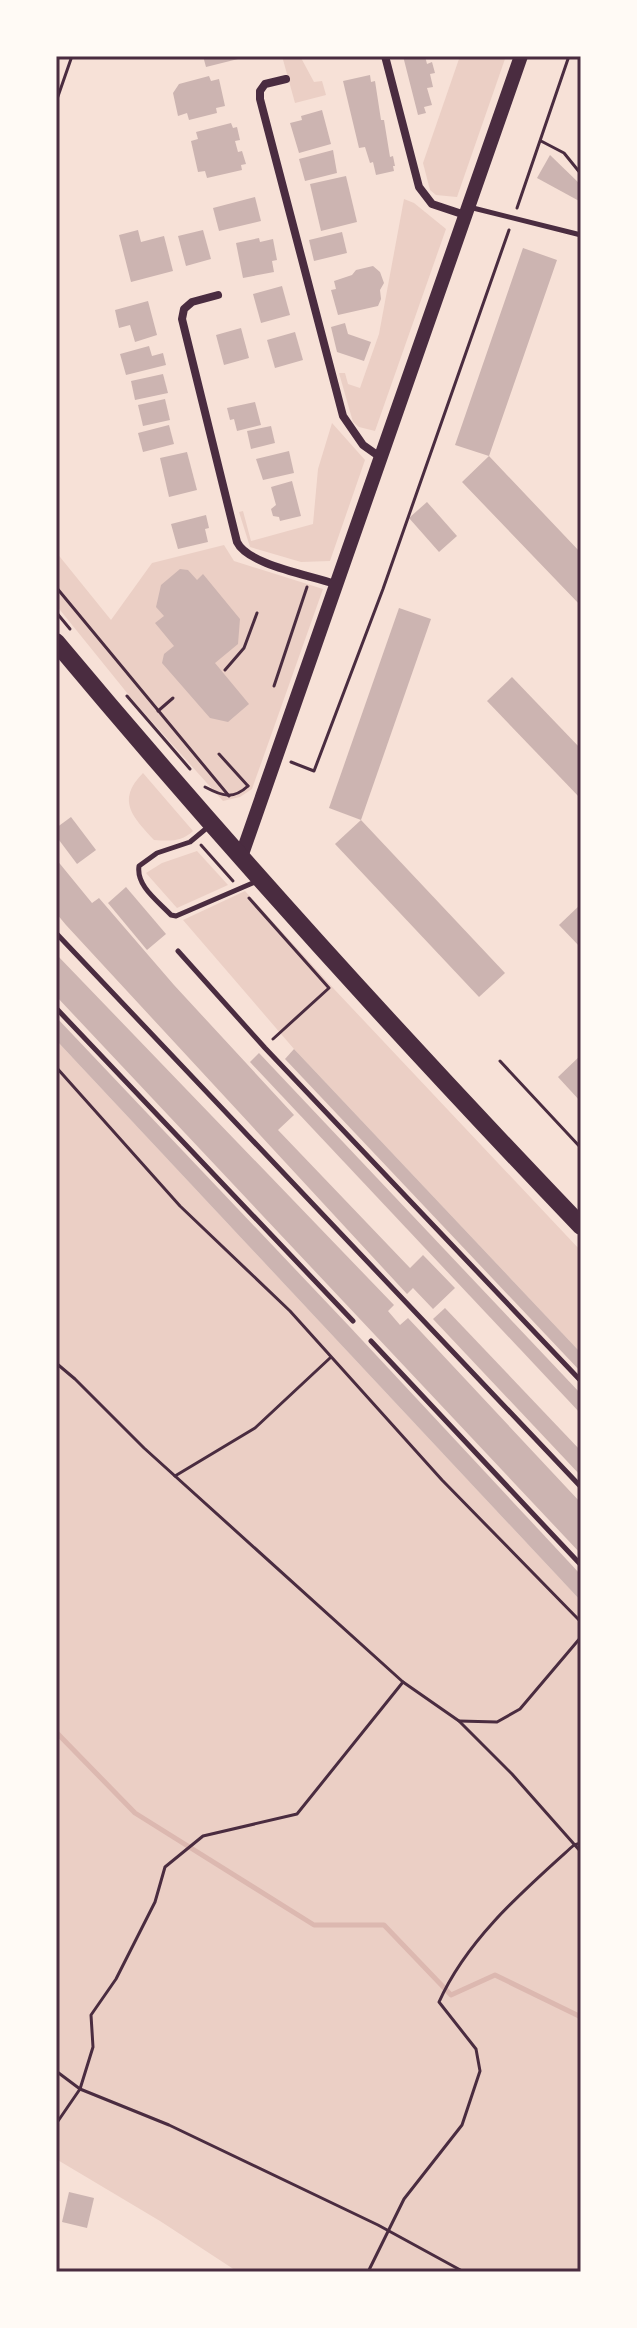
<svg xmlns="http://www.w3.org/2000/svg" width="637" height="2328" font-family="'Public Sans',sans-serif">
	<rect width="100%" height="100%" fill="#f7e1d7"/>
	<g fill="#ebcfc5">
		<polygon points="282,56 300,56 314,82 322,81 326,95 295,103"/>
		<polygon points="460,56 506,56 457,197 436,195 430,190 423,163"/>
		<polygon points="404,199 414,203 446,229 375,431 359,427 353,422 339,373 345,373 348,384 360,388 379,334"/>
		<polygon points="332,423 365,460 330,561 301,562 250,547 239,512 243,511 251,541 313,524 318,469"/>
		<polygon points="224,545 234,561 323,589 252,789 240,797 223,801 136,704 56,605 56,552 111,620 152,563"/>
		<path d="M143 773 193 831C181 842 171 841 154 840 134 818 115 801 143 773Z"/>
		<polygon points="197,851 228,885 177,908 146,873 162,863"/>
		<polygon points="245,891 334,989 581,1251 581,1353 294,1049 183,920"/>
		<polygon points="56,1040 581,1601 581,2272 238,2272 160,2221 56,2159"/>
	</g>
	<g fill="none" stroke-linecap="round" stroke-linejoin="round">
		<polyline stroke="#dcb8b0" stroke-width="5" points="56,1732 135,1813 314,1925 384,1925 451,1995 495,1975 581,2017"/>
	</g>
	<g fill="#ccb4b1">
		<polygon points="203,56 237,56 238,59 206,67"/>
		<polygon points="403,56 425,56 427,64 432,62 435,73 430,74 433,87 427,88 432,105 424,107 426,113 418,115"/>
		<polygon points="370,75 371,82 375,81 381,120 384,120 390,157 393,156 395,166 393,166 394,171 376,175 373,162 370,163 365,147 359,148 343,81"/>
		<polygon points="209,76 211,81 219,79 225,106 216,108 217,113 189,120 187,113 178,116 173,93 179,84"/>
		<polygon points="322,110 331,144 299,153 290,123 302,120 301,116"/>
		<polygon points="231,123 233,128 237,127 240,140 235,141 238,152 242,151 246,164 241,165 242,170 207,178 205,171 198,172 191,141 198,139 196,132"/>
		<polygon points="333,150 337,173 305,181 299,159"/>
		<polygon points="550,155 581,185 581,202 537,178"/>
		<polygon points="346,176 357,222 321,231 310,184"/>
		<polygon points="255,197 261,221 219,231 213,208"/>
		<polygon points="138,230 141,242 164,236 173,271 131,282 119,235"/>
		<polygon points="203,230 211,259 186,266 178,236"/>
		<polygon points="342,232 347,253 314,261 309,240"/>
		<polygon points="259,238 260,242 273,239 277,260 272,261 274,272 243,278 236,243"/>
		<polygon points="523,248 557,260 489,456 581,553 581,606 462,482 489,456 455,445"/>
		<polygon points="373,266 380,272 384,283 380,290 381,299 378,306 338,315 331,290 336,289 334,281 352,275 356,270"/>
		<polygon points="282,286 290,315 261,323 253,294"/>
		<polygon points="148,301 157,335 135,342 130,325 119,328 115,310"/>
		<polygon points="345,323 348,334 371,342 364,361 337,352 331,327"/>
		<polygon points="241,328 249,358 224,365 216,335"/>
		<polygon points="295,332 303,360 275,368 267,340"/>
		<polygon points="149,346 152,356 163,353 166,365 126,375 120,354"/>
		<polygon points="163,374 168,393 135,400 131,381"/>
		<polygon points="165,399 170,420 143,426 138,405"/>
		<polygon points="255,402 261,425 237,431 234,419 230,420 227,408"/>
		<polygon points="169,425 174,444 143,452 138,433"/>
		<polygon points="271,426 275,443 251,449 247,431"/>
		<polygon points="289,451 294,473 263,480 256,459"/>
		<polygon points="187,452 197,490 169,497 160,458"/>
		<polygon points="292,481 301,516 280,521 279,517 273,516 271,509 276,505 271,487"/>
		<polygon points="427,502 457,536 439,552 409,518"/>
		<polygon points="206,515 209,528 205,529 208,542 178,549 171,524"/>
		<polygon points="180,569 188,570 197,580 203,574 240,619 238,644 215,663 249,704 228,722 210,718 162,663 164,654 174,646 155,623 164,616 156,607 161,585"/>
		<polygon points="399,608 431,619 361,820 329,808"/>
		<polygon points="512,677 581,749 581,799 487,701"/>
		<polygon points="71,817 96,850 77,864 56,836 56,828"/>
		<polygon points="361,820 505,973 479,997 335,844"/>
		<polygon points="56,859 92,903 99,898 174,985 294,1115 278,1130 410,1268 423,1255 455,1288 433,1309 413,1288 407,1294 66,925 56,913"/>
		<polygon points="126,887 166,934 147,950 108,903"/>
		<polygon points="581,904 581,948 559,925"/>
		<polygon points="56,954 394,1305 388,1311 400,1325 408,1318 581,1503 581,1554 56,996"/>
		<polygon points="56,1017 349,1326 581,1575 581,1601 56,1040"/>
		<polygon points="294,1049 581,1353 581,1372 285,1059"/>
		<polygon points="259,1053 581,1394 581,1414 250,1062"/>
		<polygon points="581,1055 581,1102 558,1077"/>
		<polygon points="445,1308 581,1451 581,1476 433,1319"/>
		<polygon points="69,2192 94,2198 87,2228 62,2222"/>
	</g>
	<g fill="none" stroke-linecap="round" stroke-linejoin="round">
		<g stroke="#4a2c40" stroke-width="3">
			<polyline points="56,102 72,56"/>
			<polyline points="541,141 564,153 581,174"/>
			<polyline points="517,208 569,56"/>
			<polyline points="56,587 229,796"/>
			<polyline points="56,612 70,629"/>
			<polyline points="225,670 244,648 257,613"/>
			<polyline points="274,686 307,587"/>
			<polyline points="127,696 190,769"/>
			<polyline points="158,711 173,698"/>
			<polyline points="219,754 248,786"/>
			<polyline points="291,762 314,771 383,589 509,230"/>
			<path d="M205 787C222 796 233 800 248 786"/>
			<polyline points="201,845 233,881"/>
			<polyline points="249,898 329,988 273,1039"/>
			<polyline points="500,1061 581,1148"/>
			<polyline points="56,1067 180,1206 290,1311 442,1480 581,1622"/>
			<polyline points="56,1363 75,1379 144,1448 403,1682 459,1721 512,1774 581,1852"/>
			<polyline points="175,1476 255,1428 330,1358"/>
			<polyline points="459,1721 497,1722 520,1709 581,1637"/>
			<polyline points="56,2071 80,2089 169,2125 378,2225 464,2272"/>
			<polyline points="56,2124 80,2089 93,2047 91,2015 116,1979 155,1902 165,1867 203,1836 297,1814 403,1682"/>
			<path d="M368 2272 404 2199 462 2125 480 2071 476 2049 439 2002C467 1939 523 1891 574 1845L581 1843"/>
		</g>
		<g stroke="#4a2c40" stroke-width="5">
			<polyline points="469,207 581,235"/>
			<path d="M208 827 190 842 157 853 139 866C136 886 158 901 171 915L176 916 255 882"/>
			<polyline points="56,933 581,1487"/>
			<polyline points="178,951 265,1048 581,1381"/>
			<polyline points="56,1008 353,1321"/>
			<polyline points="371,1341 581,1565"/>
		</g>
		<g stroke="#4a2c40" stroke-width="8">
			<polyline points="385,56 419,187 432,204 465,215"/>
			<polyline points="286,79 265,84 260,91 260,99 343,416 363,445 380,457"/>
			<path d="M218 295 192 302 184 309 182 319 237 542C248 565 310 575 335 584"/>
		</g>
		<polyline stroke="#4a2c40" stroke-width="14" points="241,857 521,56"/>
		<path stroke="#4a2c40" stroke-width="18" d="M56 642C224 843 400 1037 581 1226"/>
	</g>
	<rect width="637" height="2328" fill="none" stroke="#fffaf5" stroke-width="116"/>
	<rect x="58" y="58" width="521" height="2212" fill="none" stroke="#4a2c40" stroke-width="3"/>
</svg>
